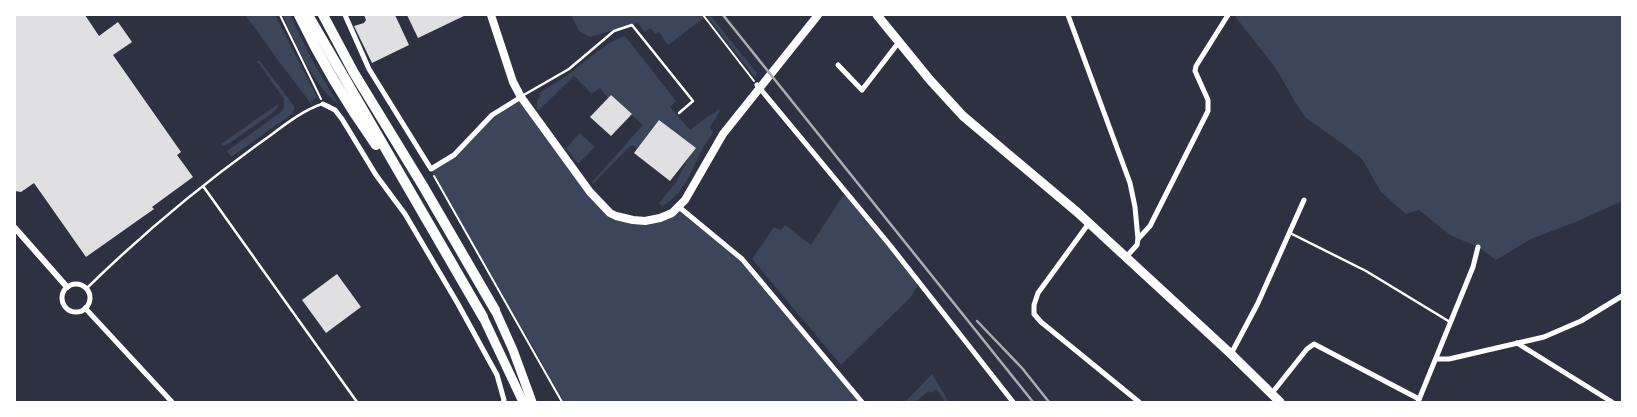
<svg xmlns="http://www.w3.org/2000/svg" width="1637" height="417" font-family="Inter,sans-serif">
	<rect width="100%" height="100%" fill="#2d3142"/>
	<g fill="#3c4559">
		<polygon points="247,15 275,15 317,97 311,101 312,105 277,59 246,16"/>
		<path d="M283 15H290L311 58 338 104C313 85 295 43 283 15Z"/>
		<polygon points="571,15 701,15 704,18 668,45 659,32 656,34 650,28 645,32 638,23 590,37 579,31"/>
		<polygon points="706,15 710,15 757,73 755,77"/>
		<polygon points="1234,15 1622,15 1622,201 1578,221 1531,239 1496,260 1478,247 1450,235 1419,210 1406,214 1381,192 1362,159 1347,147 1305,117 1295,102 1277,70"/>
		<path d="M625 36 676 101 670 107 690 130 711 114 712 115 719 109 720 111 710 127 713 133C694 156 690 192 662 206L659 203 673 186H674C682 172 686 161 695 148L659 120 637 149 633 145 630 146 593 184 592 182 643 125 632 115 631 112H630L611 95 608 98 600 88 592 94 574 76 539 110 537 109V101L541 96 539 94C549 86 559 81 569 74 588 61 603 43 625 36Z"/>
		<polygon points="257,61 260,61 294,106 294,110 292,114 231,157 227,151 281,112 284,107 284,99"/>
		<polygon points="521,97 610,212 645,221 679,207 727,245 862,402 562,402 540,359 436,181 431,169 454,155 492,115"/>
		<polygon points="278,104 277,109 271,114 230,143 223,146 221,144"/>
		<polygon points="580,133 595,147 578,164 566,148"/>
		<polygon points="844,194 883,240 918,285 910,298 841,365 752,259 774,227 781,230 785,225 811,245"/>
		<polygon points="932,374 949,402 946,402 936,389 931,393 929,391 915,402 905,402"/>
	</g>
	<g fill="#e0e0e3">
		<polygon points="15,15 85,15 99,36 118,22 132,42 113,55 181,152 177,155 193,177 152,207 154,209 86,257 34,183 21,192 15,191"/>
		<polygon points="364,15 395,15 409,45 372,63 354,26 364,23 366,20"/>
		<polygon points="407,15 466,15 418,38"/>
		<polygon points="611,95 632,114 611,136 590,117"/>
		<polygon points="659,120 696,148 670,181 634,153"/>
		<polygon points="337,274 361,307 326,333 302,300"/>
	</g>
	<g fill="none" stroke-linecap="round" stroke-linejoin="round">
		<g stroke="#fff" stroke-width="2">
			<polyline points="280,15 321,99"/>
			<polyline points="703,15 754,81"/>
			<polyline points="434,176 562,402"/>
		</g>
		<g stroke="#fff" stroke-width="2.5">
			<polyline points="522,96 569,69 614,31 632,25 693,101 679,113"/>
			<polyline points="203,186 357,402"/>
			<polyline points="1290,233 1366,271 1450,322"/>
			<path d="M86 289C141 235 201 185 264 140 282 127 301 111 322 104"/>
		</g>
		<g stroke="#fff" stroke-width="5">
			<polyline points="345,15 369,69 431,169 454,155 492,115 521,97"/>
			<polyline points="1068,15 1130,183 1135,207 1138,239 1137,245 1126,257"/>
			<polyline points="838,65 862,90 899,42"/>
			<polyline points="757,85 889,244 1013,402"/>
			<polyline points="323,104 335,110 342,119 376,175 405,214 458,304 497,375 504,400 503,402"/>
			<polyline points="679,207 742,259 862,402"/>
			<polyline points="1089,223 1038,293 1034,305 1034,314 1041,322 1139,402"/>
			<polyline points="1138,239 1150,226 1208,111 1208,100 1195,71 1196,66 1228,15"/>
			<circle cx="76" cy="298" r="14"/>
			<polyline points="85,308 172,402"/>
			<polyline points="1517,343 1612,402"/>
			<polyline points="1231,354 1258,303 1304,200"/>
			<polyline points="1436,359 1449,359 1544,337 1581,321 1622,296"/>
			<polyline points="1272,393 1307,349 1314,344 1419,399"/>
			<polyline points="1418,402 1473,267 1478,247"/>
		</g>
		<polyline stroke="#fff" stroke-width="6" points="15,228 67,287"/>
		<polyline stroke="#fff" stroke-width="8" points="491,15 513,82 521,97 590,192 610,213 616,216 633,220 645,221 660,218 672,213 685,200 723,134 818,15"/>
		<polyline stroke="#fff" stroke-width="9" points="877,15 930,80 963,116 1077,212 1231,354 1280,402"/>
		<g stroke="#fff" stroke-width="9">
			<polyline points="495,310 513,350 532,402"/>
			<polyline points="483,317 523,402"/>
		</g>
		<g stroke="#fff" stroke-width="10">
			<path d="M299 15C321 61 347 104 376 145"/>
			<polyline points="308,15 483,317"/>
			<polyline points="323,15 354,73 423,186 495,310"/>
		</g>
		<g stroke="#abadb3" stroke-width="2.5">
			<polyline points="723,15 1033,402"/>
			<polyline points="977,321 1022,368 1049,402"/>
		</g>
	</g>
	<rect width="1637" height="417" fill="none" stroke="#ffffff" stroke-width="32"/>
</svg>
